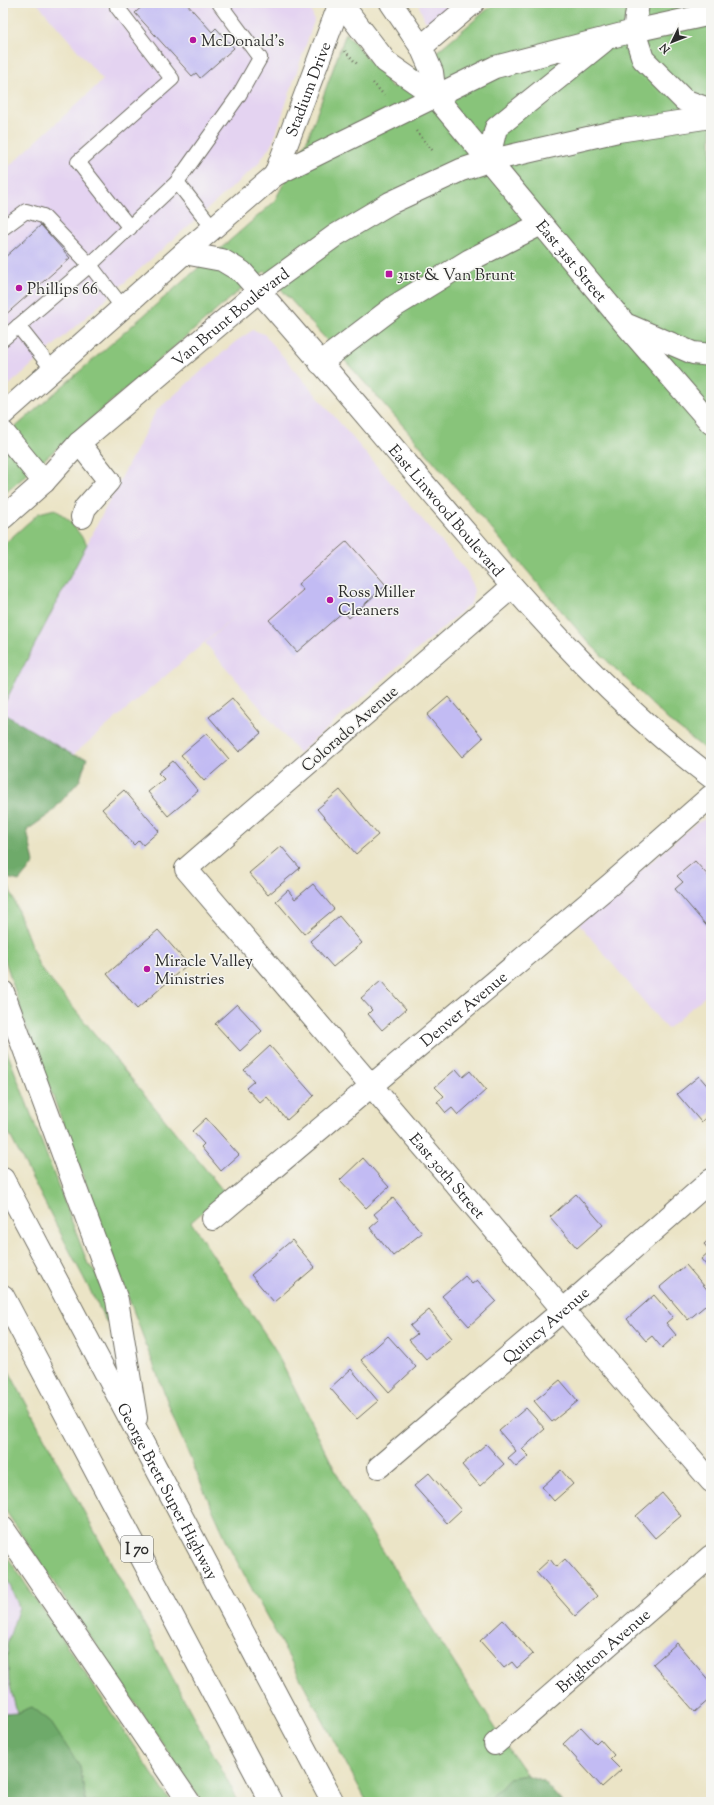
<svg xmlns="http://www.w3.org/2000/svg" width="714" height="1805" font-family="'Sorts Mill Goudy',serif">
	<rect width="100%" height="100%" fill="#f6f6f2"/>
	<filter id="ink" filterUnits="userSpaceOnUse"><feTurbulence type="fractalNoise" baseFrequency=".025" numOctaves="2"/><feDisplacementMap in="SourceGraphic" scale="8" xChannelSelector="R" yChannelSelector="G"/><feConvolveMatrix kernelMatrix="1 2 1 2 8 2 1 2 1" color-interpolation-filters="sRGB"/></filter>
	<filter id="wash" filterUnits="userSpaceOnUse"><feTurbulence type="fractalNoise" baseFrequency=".012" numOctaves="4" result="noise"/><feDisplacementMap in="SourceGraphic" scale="16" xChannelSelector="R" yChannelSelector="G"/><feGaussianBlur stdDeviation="0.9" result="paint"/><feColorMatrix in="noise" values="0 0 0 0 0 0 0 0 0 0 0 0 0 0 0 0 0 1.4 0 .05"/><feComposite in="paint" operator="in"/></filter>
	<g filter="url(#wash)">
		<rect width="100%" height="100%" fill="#ebe4c6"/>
		<g fill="#e4d3f1">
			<polygon points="37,3 310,3 314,21 273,142 257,165 7,387 3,388 3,172 103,80"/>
			<polygon points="418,3 457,3 435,22 425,21"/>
			<polygon points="253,330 264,334 467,572 474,590 471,603 299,753 205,643 246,607 73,755 3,713 3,706 156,411 235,342"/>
			<polygon points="709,817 711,817 711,991 667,1029 579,924 695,824"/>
			<polygon points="3,1569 19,1607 7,1644 9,1682 17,1713 3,1714"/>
		</g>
		<g fill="#88c47a" stroke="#5a7852">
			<polygon points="495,3 711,3 711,754 667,719 588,642 406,429 265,271 240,290 3,495 3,438 274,202 308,138 346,33 393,88"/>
			<polygon points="55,509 70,521 87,544 3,706 3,545 39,513"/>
			<polygon points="3,877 5,877 39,966 225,1193 191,1222 273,1346 348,1496 510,1751 527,1775 509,1778 493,1796 492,1802 367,1802 232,1552 210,1504 177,1427 25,1022 3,954"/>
			<polygon points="3,1041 88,1264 95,1270 111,1314 107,1323 3,1122"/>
			<polygon points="3,1360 239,1802 202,1802 3,1507"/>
			<polygon points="3,1550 171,1802 86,1802 80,1767 32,1708 17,1713 9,1682 7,1644 19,1607 3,1569"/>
		</g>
		<g fill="#6eaa6a" stroke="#4c6a4a">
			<polygon points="3,713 73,755 87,758 80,780 50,814 27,830 34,863 19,881 3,877"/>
			<polygon points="32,1707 50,1721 80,1767 86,1802 3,1802 3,1714 17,1713"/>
			<polygon points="527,1775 543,1781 562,1802 492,1802 493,1796 509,1778"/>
		</g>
		<g id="blocks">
			<g fill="#c2bbf3">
				<polygon points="146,3 186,3 212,32 216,28 234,48 200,78 196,73 192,76 135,13"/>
				<polygon points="41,225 70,258 3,317 3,259"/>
				<polygon points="347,541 386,585 349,618 344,611 297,652 269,620 303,590 298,584"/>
				<polygon points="448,697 483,738 462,757 427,715"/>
				<polygon points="232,698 261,733 239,752 209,717"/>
				<polygon points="207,733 229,759 204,781 181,755"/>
				<polygon points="173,761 198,791 168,816 148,792 164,779 158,773"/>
				<polygon points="124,790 159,831 143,845 139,840 134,845 102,809"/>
				<polygon points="340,790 378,835 356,854 317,809"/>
				<polygon points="281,846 300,868 268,895 249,873"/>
				<polygon points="695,861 711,879 711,931 675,889 683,882 677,876"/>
				<polygon points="313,884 334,909 304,934 276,901 288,890 295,899"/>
				<polygon points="339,916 362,943 333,967 310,941"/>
				<polygon points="158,930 188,964 137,1009 107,974"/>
				<polygon points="381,981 406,1009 382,1030 368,1014 372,1010 361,998"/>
				<polygon points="237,1004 262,1031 240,1051 215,1024"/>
				<polygon points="270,1046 314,1096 287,1120 267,1097 260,1103 246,1088 254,1081 244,1070"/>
				<polygon points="456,1069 463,1077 470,1071 486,1090 458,1115 452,1108 446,1113 437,1102 444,1096 435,1087"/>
				<polygon points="699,1076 711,1090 711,1113 701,1122 677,1094"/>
				<polygon points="206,1118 239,1155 221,1171 201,1147 204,1144 192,1131"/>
				<polygon points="363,1158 389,1187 366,1208 340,1180"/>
				<polygon points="576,1194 603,1225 577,1248 550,1217"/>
				<polygon points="393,1198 422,1233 393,1256 370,1228 379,1220 374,1214"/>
				<polygon points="711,1238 711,1271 701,1259 710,1251 704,1244"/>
				<polygon points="292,1240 315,1267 274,1302 251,1275"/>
				<polygon points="686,1265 711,1294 711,1301 688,1320 660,1287"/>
				<polygon points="465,1276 472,1284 477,1280 496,1301 469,1326 442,1296"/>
				<polygon points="654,1295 673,1317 666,1323 676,1335 662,1348 652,1336 646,1341 627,1319"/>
				<polygon points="429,1310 452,1338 426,1359 409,1340 417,1334 410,1326"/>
				<polygon points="388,1336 416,1367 389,1392 361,1360"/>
				<polygon points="351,1369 378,1401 357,1419 330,1388"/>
				<polygon points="560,1380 578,1401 552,1422 534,1401"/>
				<polygon points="526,1408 545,1429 522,1449 529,1456 516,1467 508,1458 516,1451 499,1431"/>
				<polygon points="486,1444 504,1464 480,1486 462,1465"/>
				<polygon points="561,1470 573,1484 554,1501 542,1487"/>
				<polygon points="429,1473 461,1510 447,1523 414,1486"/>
				<polygon points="662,1493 681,1516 655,1538 636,1516"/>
				<polygon points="550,1559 556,1567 565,1559 597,1596 575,1616 536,1572"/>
				<polygon points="503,1620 533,1654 517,1668 512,1662 504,1668 480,1641"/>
				<polygon points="677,1643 711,1683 711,1698 695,1712 653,1664"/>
				<polygon points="581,1727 596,1743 600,1739 614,1755 610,1759 621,1770 602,1787 563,1744"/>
			</g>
		</g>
	</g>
	<g filter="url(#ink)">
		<use href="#blocks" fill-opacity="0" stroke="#6e6c61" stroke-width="1"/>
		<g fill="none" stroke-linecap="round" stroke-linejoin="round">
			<defs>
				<g id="lane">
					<polyline points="118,3 117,7 172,79 78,162 130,228"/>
					<polyline points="177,182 239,95 260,58 219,3"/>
					<polyline points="3,228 26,211 43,216 90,265 123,308"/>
					<polyline points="18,326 53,370"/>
					<polyline points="3,339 90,265 177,182 213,228"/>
				</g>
				<g id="street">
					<polyline points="421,47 473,3"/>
					<polyline points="3,432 44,482"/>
					<polyline points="79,443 109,481 85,508 82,517"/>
					<path id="s1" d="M512 587 186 869 563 1310 711 1481"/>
					<path id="s2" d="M213 1219 611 884 711 796"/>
					<path id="s3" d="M379 1467 563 1310 711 1180"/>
					<path id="s4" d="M495 1744 711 1556"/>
				</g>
				<g id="secondary">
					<path id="s5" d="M341 3 386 62 435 96 625 324 711 423"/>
					<polyline points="391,3 421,47 432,72 435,96"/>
					<polyline points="638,3 634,31 643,59 684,100 711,110"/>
					<polyline points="488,161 496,128 603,42"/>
					<path id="s6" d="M275 175 340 3"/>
					<path id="s7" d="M184 253 222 260 242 272C319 358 392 447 468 535 542 622 619 708 711 777"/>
					<polyline points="630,326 693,353 711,355"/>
					<polyline points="320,363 395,306 470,260 541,224"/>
					<polyline points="3,414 184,253 275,175 495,67 634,31 711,14"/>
					<path id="s8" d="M3 518 44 482 79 443 259 291 336 235 390 203 461 170 488 161 618 131 711 117"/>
				</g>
				<g id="highway">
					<polyline points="3,992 117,1300 136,1418"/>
					<path id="s9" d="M3 1179 333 1802"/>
					<polyline points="3,1296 271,1802"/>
					<polyline points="3,1528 189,1802"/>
				</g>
			</defs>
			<use href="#lane" stroke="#6e6c61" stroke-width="16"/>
			<use href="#street" stroke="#6e6c61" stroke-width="24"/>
			<use href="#secondary" stroke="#6e6c61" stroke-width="24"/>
			<use href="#highway" stroke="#6e6c61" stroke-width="24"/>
			<g stroke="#6e6c61" stroke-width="2.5" stroke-dasharray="1 3" stroke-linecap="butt">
				<polyline points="345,51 358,65"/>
				<polyline points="373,83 384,95"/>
				<polyline points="416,131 433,151"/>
			</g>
			<use href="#lane" stroke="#fff" stroke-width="14"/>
			<use href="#street" stroke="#fff" stroke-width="22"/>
			<use href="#secondary" stroke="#fff" stroke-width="22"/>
			<use href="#highway" stroke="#fff" stroke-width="22"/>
		</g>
	</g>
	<g fill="#b5179e" stroke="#f6f6f2" stroke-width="1.5">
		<circle cx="193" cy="40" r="4"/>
		<rect x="385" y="270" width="8" height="8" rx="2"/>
		<circle cx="19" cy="288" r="4"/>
		<circle cx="330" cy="600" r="4"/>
		<circle cx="147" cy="969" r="4"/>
	</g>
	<g text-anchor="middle" stroke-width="3" stroke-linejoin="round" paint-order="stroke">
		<rect fill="#f6f6f2" stroke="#686867" stroke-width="1" x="121" y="1536" width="32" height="26" rx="3"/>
		<g font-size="15" font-weight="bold" fill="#2b2b2b">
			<text x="137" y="1554">I 70</text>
		</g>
		<g font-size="16" fill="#2b2b2b" stroke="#f6f6f2" text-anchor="start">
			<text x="201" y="46">McDonald's</text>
			<text x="397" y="280">31st &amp; Van Brunt</text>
			<text x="27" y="294">Phillips 66</text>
			<text x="338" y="597">Ross Miller<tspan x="338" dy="18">Cleaners</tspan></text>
			<text x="155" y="966">Miracle Valley<tspan x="155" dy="18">Ministries</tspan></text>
		</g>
		<g font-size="16" fill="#2b2b2b" stroke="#f6f6f2">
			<text dy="6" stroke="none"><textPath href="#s6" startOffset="92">Stadium Drive</textPath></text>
			<text dy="6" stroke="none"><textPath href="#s5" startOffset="348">East 31st Street</textPath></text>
			<text dy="6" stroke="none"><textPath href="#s8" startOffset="304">Van Brunt Boulevard</textPath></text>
			<text dy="6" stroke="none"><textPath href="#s7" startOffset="376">East Linwood Boulevard</textPath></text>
			<text transform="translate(349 728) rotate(-41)" y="6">Colorado Avenue</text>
			<text dy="6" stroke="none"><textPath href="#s2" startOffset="327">Denver Avenue</textPath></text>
			<text dy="6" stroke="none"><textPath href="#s1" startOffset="834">East 30th Street</textPath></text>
			<text dy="6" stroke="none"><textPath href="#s3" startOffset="219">Quincy Avenue</textPath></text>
			<text dy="6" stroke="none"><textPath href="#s9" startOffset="353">George Brett Super Highway</textPath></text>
			<text dy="6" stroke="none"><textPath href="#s4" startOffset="143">Brighton Avenue</textPath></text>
		</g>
	</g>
	<rect width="714" height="1805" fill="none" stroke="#f6f6f2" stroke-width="16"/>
	<g transform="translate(672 42) rotate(227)" stroke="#f6f6f2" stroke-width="3" paint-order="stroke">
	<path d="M0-3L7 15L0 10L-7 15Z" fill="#2b2b2b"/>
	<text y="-6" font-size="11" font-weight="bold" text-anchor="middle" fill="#2b2b2b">N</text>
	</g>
</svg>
